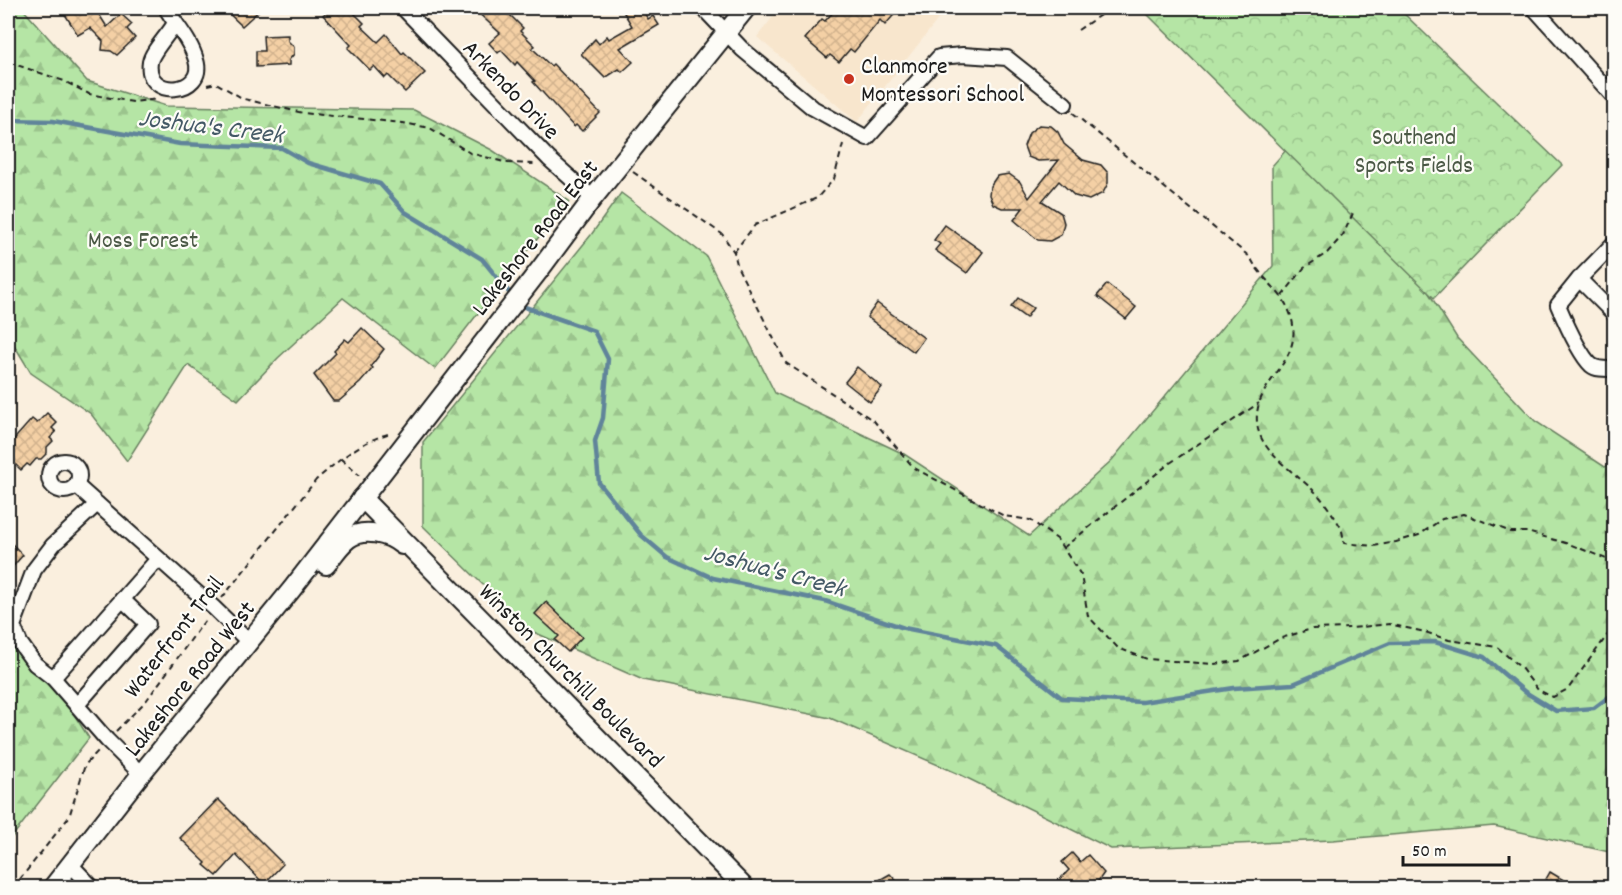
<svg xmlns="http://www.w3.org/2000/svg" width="1622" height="895" font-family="Dekko,sans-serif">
	<defs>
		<pattern id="forest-firs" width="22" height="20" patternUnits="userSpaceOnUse" patternTransform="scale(1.5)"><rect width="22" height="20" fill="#b5e5a5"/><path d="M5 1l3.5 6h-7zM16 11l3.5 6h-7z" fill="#9bc48d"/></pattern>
		<pattern id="park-crowns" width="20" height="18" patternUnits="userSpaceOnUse" patternTransform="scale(1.5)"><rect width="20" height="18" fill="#b5e5a5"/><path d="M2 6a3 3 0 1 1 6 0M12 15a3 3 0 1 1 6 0" fill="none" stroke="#9bc48d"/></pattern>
		<pattern id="building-cross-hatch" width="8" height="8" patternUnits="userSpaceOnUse" patternTransform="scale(1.5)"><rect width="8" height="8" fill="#f4d0a5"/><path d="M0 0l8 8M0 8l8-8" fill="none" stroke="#d1b28d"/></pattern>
	</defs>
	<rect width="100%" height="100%" fill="#faefde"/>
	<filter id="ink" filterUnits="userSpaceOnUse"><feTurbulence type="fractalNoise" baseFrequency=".0167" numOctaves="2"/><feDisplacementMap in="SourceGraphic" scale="12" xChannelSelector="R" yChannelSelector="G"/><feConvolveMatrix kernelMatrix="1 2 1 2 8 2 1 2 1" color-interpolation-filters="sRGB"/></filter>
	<g filter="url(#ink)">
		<polygon fill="#f8e6cd" points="780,8 947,8 857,122 757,37"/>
		<g fill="url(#forest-firs)" stroke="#688060" stroke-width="1.5">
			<polygon points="8,8 22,8 87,81 166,106 414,110 492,150 569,201 513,268 435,369 343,298 278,358 238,400 188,365 127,461 91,414 31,373 8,335"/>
			<polygon points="1286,150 1407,258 1457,338 1535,421 1605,467 1614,461 1614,853 1494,826 1333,840 1111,849 959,774 830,718 643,680 529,630 423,526 423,442 591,235 621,193 706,256 775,393 904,454 1029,536 1112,460 1273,266 1272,166"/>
			<polygon points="8,611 89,738 8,842"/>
		</g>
		<polygon fill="url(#park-crowns)" stroke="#688060" stroke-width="1.5" points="1141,8 1398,8 1562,165 1434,298"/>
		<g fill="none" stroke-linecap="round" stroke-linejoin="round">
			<g stroke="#60849a" stroke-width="4.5">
				<polyline points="8,120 53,121 180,144 282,148 308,163 380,184 405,212 482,259 512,296"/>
				<polyline points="519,305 594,331 608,359 603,418 595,441 599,483 641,535 667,557 713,578 825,601 904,628 996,646 1062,698 1142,702 1234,688 1293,684 1390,643 1435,642 1484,657 1525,692 1556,711 1594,708 1614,693"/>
			</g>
		</g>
		<g fill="url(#building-cross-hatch)" stroke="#1c1c1c" stroke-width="1.5">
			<polygon points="61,8 95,8 107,27 121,14 132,24 127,29 135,38 117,55 111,51 102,50 103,41 90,28 78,35"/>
			<polygon points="223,8 262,8 242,26"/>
			<polygon points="331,8 349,8 364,23 361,26 378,42 386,34 402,54 404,52 425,73 405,92 388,75 385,78 374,66 370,70 348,48 351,45 323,15"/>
			<polygon points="473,8 503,8 523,28 520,31 535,46 532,48 551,66 553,64 600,113 582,131 576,125 574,127 533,82 535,81 517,62 515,65 501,50 498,53 489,43 500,33"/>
			<polygon points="621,8 641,8 648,19 653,16 659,25 620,48 633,62 622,72 619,69 605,78 581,54 595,39 599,44 607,36 609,39 632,26"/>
			<polygon points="837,8 900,8 885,25 880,20 854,52 850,49 839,62 830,55 827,58 805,39 822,19 825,21"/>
			<polygon points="288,35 288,41 294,47 294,54 289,60 289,65 256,67 256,51 264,51 263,36"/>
			<polygon points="1039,125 1051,126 1058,132 1064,144 1083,160 1101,165 1108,173 1108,183 1103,193 1089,200 1075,196 1059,181 1042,201 1061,213 1064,223 1061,235 1050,241 1038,240 1014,220 1023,208 1002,208 993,204 989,195 990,186 997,176 1009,174 1020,182 1029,198 1059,160 1038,161 1028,157 1024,146 1029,133"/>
			<polygon points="945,225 983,252 967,273 935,250 940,244 934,240"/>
			<polygon points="1107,284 1136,307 1126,319 1097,296"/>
			<polygon points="1018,298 1033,308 1026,318 1011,307"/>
			<polygon points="877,303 924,338 914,352 867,317"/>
			<polygon points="362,328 384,349 371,366 373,368 360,383 339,401 333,401 314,375 336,353 334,351 345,339 349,342"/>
			<polygon points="857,367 882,387 870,402 845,382"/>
			<polygon points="47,413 57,423 52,428 56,432 50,438 53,441 47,447 47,453 41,459 36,459 30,466 27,464 21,470 8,457 8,446 32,419 37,423"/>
			<polygon points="8,540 23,555 8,572"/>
			<polygon points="546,602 582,637 568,652 555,640 559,636 535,614"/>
			<polygon points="218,799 283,864 264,884 236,855 217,876 204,865 206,863 180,838"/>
			<polygon points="1072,853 1080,862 1088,855 1104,873 1093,888 1051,888 1069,870 1062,862"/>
			<polygon points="1550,872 1577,888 1541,888"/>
			<polygon points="890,874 903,888 865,888"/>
		</g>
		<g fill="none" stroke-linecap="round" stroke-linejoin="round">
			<defs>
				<g id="minor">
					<path d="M166 8C175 24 191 41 196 60 207 95 144 100 150 62 152 51 169 34 175 23"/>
					<polyline points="403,8 549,159 593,198"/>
					<polyline points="703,8 742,49 813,108 867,138 939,57 963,55 1007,58 1065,104"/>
					<polyline points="1534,8 1614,97"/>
					<path d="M1614 243 1579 279 1558 305C1564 319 1580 355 1591 365 1597 370 1607 369 1614 369"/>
					<polyline points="1579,279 1614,314"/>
					<circle cx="64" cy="476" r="15"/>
					<polyline points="76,485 214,608 249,642"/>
					<polyline points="97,504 53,545 34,570 13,626 20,643 35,664 53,678 107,740 141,774"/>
					<polyline points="53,678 158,559"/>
					<polyline points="77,705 148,624 122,599"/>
					<polyline points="70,864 93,888"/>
				</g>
				<g id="major">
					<polyline points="362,498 745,888"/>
					<path d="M326 565C333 556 339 546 348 539 363 527 389 534 402 545"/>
					<polyline points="52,888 141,774 292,589 541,268 593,198 746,8"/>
				</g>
			</defs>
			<use href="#minor" stroke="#1c1c1c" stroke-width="18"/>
			<use href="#major" stroke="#1c1c1c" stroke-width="22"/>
			<g stroke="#1c1c1c" stroke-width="2" stroke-dasharray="6 4.5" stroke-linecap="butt">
				<polyline points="1078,30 1109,9"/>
				<polyline points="8,62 64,81 89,94 133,102 157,99"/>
				<polyline points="207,85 216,83 244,99 303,113 403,123 430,128 470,153 508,163 534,164"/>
				<path d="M1073 113 1250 257C1262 281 1282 289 1291 316 1306 366 1248 381 1258 429 1265 457 1301 476 1319 496 1323 500 1337 520 1340 526 1343 531 1343 538 1344 543L1373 546 1396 542 1419 535 1442 519 1464 514 1511 532H1527L1569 544 1614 562"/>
				<polyline points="633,172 722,234 734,252 738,268 786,363 874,421 914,468 1004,516 1030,520 1057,539 1081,575 1088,616 1118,648 1147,659 1214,664 1239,661 1281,638 1312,629 1352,628 1389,624 1425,632 1449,640 1497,647 1521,668 1538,690 1553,697 1568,689 1614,626"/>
				<polyline points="734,252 755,225 817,198 834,179 844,140"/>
				<polyline points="1282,296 1304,268 1327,253 1343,235 1353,213"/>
				<polyline points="341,459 359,475"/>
				<polyline points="1063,548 1170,463 1259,403"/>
				<path d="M222 598 316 480C339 460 361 441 391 433"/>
				<polyline points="116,731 146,701 206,619"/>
				<polyline points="13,888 69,817 85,765 98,751"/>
			</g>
			<use href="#minor" stroke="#fdfcf7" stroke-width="14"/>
			<use href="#major" stroke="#fdfcf7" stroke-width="18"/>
		</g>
	</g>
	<circle fill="#c8321e" stroke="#fdfcf7" stroke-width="2" cx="849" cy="79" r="6"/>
	<g text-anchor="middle" stroke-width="4.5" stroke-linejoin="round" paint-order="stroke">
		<g font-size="24" fill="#1c1c1c" stroke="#fdfcf7" text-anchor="start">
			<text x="861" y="73">Clanmore<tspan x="861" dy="28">Montessori School</tspan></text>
		</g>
		<g font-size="24" fill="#1c1c1c" stroke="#fdfcf7">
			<text transform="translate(512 89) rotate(46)" y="8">Arkendo Drive</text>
			<text transform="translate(534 237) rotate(-52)" y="8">Lakeshore Road East</text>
			<text transform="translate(173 636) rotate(-52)" y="8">Waterfront Trail</text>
			<text transform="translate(572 675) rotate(45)" y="8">Winston Churchill Boulevard</text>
			<text transform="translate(189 678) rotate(-51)" y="8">Lakeshore Road West</text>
		</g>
		<g font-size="24" fill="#4a5845" stroke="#fdfcf7">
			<text x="1414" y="144">Southend<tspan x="1414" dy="28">Sports Fields</tspan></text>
			<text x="143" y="247">Moss Forest</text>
		</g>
		<g font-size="26" font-style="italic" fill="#445966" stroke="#fdfcf7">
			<text transform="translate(211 125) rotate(7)" y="9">Joshua's Creek</text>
			<text transform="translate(775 569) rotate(15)" y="9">Joshua's Creek</text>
		</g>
	</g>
	<rect width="1622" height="895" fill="none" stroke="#fdfcf7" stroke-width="30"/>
	<rect x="15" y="15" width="1592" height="865" fill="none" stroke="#1c1c1c" stroke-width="2" filter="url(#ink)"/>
	<path d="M1403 856v9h106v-9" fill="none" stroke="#1c1c1c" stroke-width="3"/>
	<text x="1412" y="856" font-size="18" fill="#1c1c1c" stroke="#fdfcf7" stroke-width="4.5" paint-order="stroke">50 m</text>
</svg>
